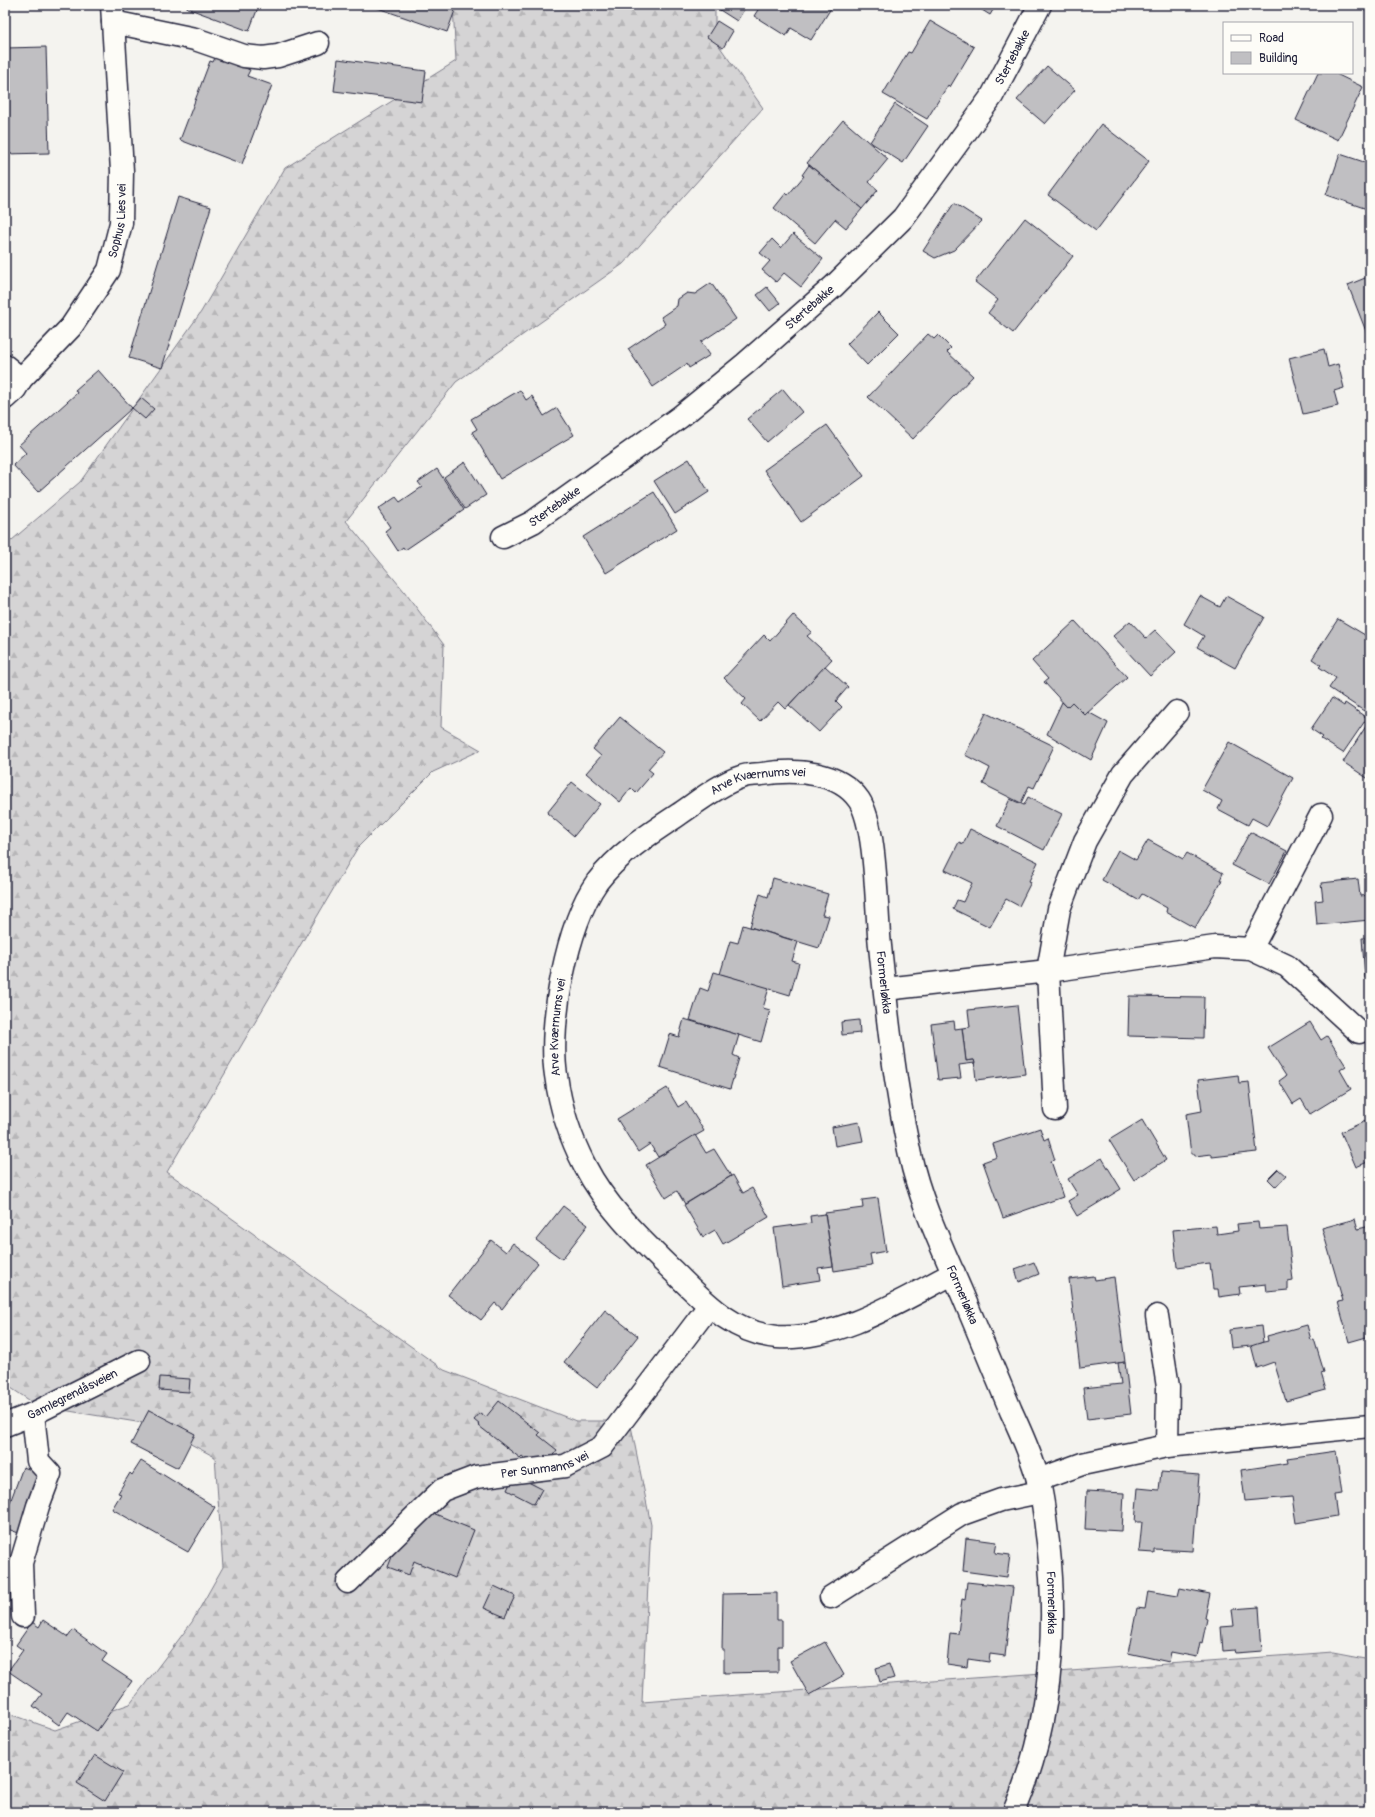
<svg xmlns="http://www.w3.org/2000/svg" width="1375" height="1817" font-family="Pangolin,sans-serif">
	<defs>
		<pattern id="forest-firs" width="22" height="20" patternUnits="userSpaceOnUse"><rect width="22" height="20" fill="#d5d4d5"/><path d="M5 1l3.5 6h-7zM16 11l3.5 6h-7z" fill="#b7b6b8"/></pattern>
	</defs>
	<rect width="100%" height="100%" fill="#f4f3ef"/>
	<filter id="ink" filterUnits="userSpaceOnUse"><feTurbulence type="fractalNoise" baseFrequency=".025" numOctaves="2"/><feDisplacementMap in="SourceGraphic" scale="8" xChannelSelector="R" yChannelSelector="G"/><feConvolveMatrix kernelMatrix="1 2 1 2 8 2 1 2 1" color-interpolation-filters="sRGB"/></filter>
	<g filter="url(#ink)">
		<polygon fill="url(#forest-firs)" stroke="#7c7b88" points="453,5 715,5 715,40 763,108 623,264 456,382 346,521 404,591 444,645 441,727 481,750 433,772 358,847 167,1172 444,1370 576,1421 630,1421 651,1525 642,1702 1333,1652 1370,1659 1370,1812 5,1812 5,1712 55,1730 130,1704 192,1622 223,1567 215,1457 155,1425 38,1406 5,1384 5,546 80,482 201,312 285,168 456,61"/>
		<g fill="#c0bfc2" stroke="#22223b">
			<polygon points="188,5 259,5 249,31 187,8"/>
			<polygon points="369,5 457,5 447,32"/>
			<polygon points="712,5 747,5 737,21"/>
			<polygon points="761,5 833,5 811,40 791,28 786,36 754,16"/>
			<polygon points="974,5 996,5 990,15"/>
			<polygon points="717,21 733,31 723,48 707,37"/>
			<polygon points="930,21 974,47 950,87 948,85 927,119 883,94 908,52 911,53"/>
			<polygon points="46,47 49,153 5,154 5,48"/>
			<polygon points="216,56 250,70 247,76 272,85 242,164 180,140 210,61 213,62"/>
			<polygon points="338,59 426,71 422,102 334,91"/>
			<polygon points="1047,66 1075,90 1045,124 1017,100"/>
			<polygon points="1318,73 1334,73 1363,87 1338,140 1296,120"/>
			<polygon points="895,104 928,126 903,163 870,142"/>
			<polygon points="843,120 888,159 869,182 878,190 862,209 807,163"/>
			<polygon points="1101,124 1149,161 1096,231 1048,195"/>
			<polygon points="1340,154 1370,164 1370,210 1326,195"/>
			<polygon points="809,165 862,209 846,228 835,219 815,243 774,208 786,193 788,195 804,176 802,175"/>
			<polygon points="178,197 211,207 162,368 129,358"/>
			<polygon points="954,203 982,221 954,250 935,258 923,251"/>
			<polygon points="1025,218 1073,256 1013,333 988,313 998,300 975,282"/>
			<polygon points="793,234 823,259 801,287 784,273 776,282 762,270 770,261 760,253 772,239 781,248"/>
			<polygon points="1370,276 1370,338 1369,339 1348,285"/>
			<polygon points="711,283 736,319 701,342 710,355 689,368 687,364 653,387 628,349 665,324 661,317 677,306 678,299 687,293 695,294"/>
			<polygon points="767,287 780,303 770,311 757,295"/>
			<polygon points="878,312 899,333 867,365 847,344"/>
			<polygon points="928,334 934,339 938,335 951,348 947,352 973,376 913,439 868,397"/>
			<polygon points="1324,349 1328,367 1338,364 1344,388 1334,391 1338,406 1303,414 1289,358"/>
			<polygon points="98,370 132,408 38,492 13,465 26,453 19,445 77,393 75,390"/>
			<polygon points="783,389 802,412 767,442 747,419"/>
			<polygon points="520,390 526,400 532,396 544,416 557,408 574,435 500,479 472,432 477,429 471,419"/>
			<polygon points="141,398 154,409 145,419 132,408"/>
			<polygon points="827,425 864,476 801,522 764,470"/>
			<polygon points="689,459 709,492 675,514 654,481"/>
			<polygon points="465,462 486,495 465,509 444,477"/>
			<polygon points="437,469 464,510 405,550 403,547 398,551 385,531 390,527 378,509 396,497 400,502 422,487 418,482"/>
			<polygon points="654,492 677,529 606,573 583,537"/>
			<polygon points="1200,596 1220,607 1226,596 1264,617 1235,668 1197,647 1204,636 1184,624"/>
			<polygon points="793,615 812,632 807,636 832,659 785,709 778,702 760,721 742,704 746,699 724,678 764,635 770,641"/>
			<polygon points="1338,619 1365,635 1370,627 1370,701 1364,711 1329,688 1336,678 1319,667 1321,665 1312,659"/>
			<polygon points="1075,621 1127,677 1085,715 1072,702 1067,707 1044,682 1048,679 1032,661"/>
			<polygon points="1130,621 1146,638 1155,630 1176,652 1150,676 1113,636"/>
			<polygon points="825,666 848,687 836,701 842,707 819,732 789,705"/>
			<polygon points="1332,698 1344,706 1345,703 1367,718 1343,753 1321,739 1323,737 1311,729"/>
			<polygon points="1062,702 1067,707 1072,702 1085,715 1088,712 1108,723 1091,760 1047,734"/>
			<polygon points="986,713 1054,746 1034,788 1029,786 1021,803 983,784 990,768 965,755"/>
			<polygon points="620,717 663,752 648,769 653,773 636,793 631,788 620,802 586,773 601,756 593,749"/>
			<polygon points="1370,720 1370,780 1343,762"/>
			<polygon points="1229,742 1293,778 1267,826 1252,818 1248,825 1218,809 1222,801 1202,790"/>
			<polygon points="572,782 600,804 574,836 547,813"/>
			<polygon points="1028,797 1062,814 1044,850 997,826 1010,799 1024,805"/>
			<polygon points="970,829 1038,862 1029,881 1031,882 1019,906 1006,899 990,927 953,909 957,900 963,902 972,883 945,870 959,842 963,844"/>
			<polygon points="1250,832 1287,851 1269,884 1232,865"/>
			<polygon points="1148,840 1183,859 1187,853 1223,873 1220,880 1222,880 1195,928 1166,912 1167,908 1142,894 1138,900 1102,880 1118,850 1136,860"/>
			<polygon points="773,878 828,894 822,915 829,916 819,948 750,927 760,894 768,897"/>
			<polygon points="1358,879 1360,896 1370,895 1370,920 1317,925 1315,901 1323,900 1321,883"/>
			<polygon points="743,925 798,942 792,961 799,963 790,995 720,974 730,941 738,943"/>
			<polygon points="1362,938 1370,938 1370,978 1365,978"/>
			<polygon points="714,972 769,988 763,1008 770,1010 761,1042 690,1020 700,988 708,991"/>
			<polygon points="1129,996 1204,997 1203,1038 1128,1036"/>
			<polygon points="1017,1005 1025,1074 976,1080 974,1060 966,1061 962,1028 970,1027 968,1010"/>
			<polygon points="684,1019 739,1035 733,1055 739,1058 730,1089 660,1067 670,1034 679,1037"/>
			<polygon points="859,1020 860,1033 842,1035 841,1022"/>
			<polygon points="954,1021 955,1029 962,1028 966,1061 974,1060 975,1063 959,1065 961,1078 938,1080 931,1024"/>
			<polygon points="1310,1022 1321,1040 1327,1036 1346,1066 1340,1070 1351,1089 1310,1114 1301,1099 1293,1104 1279,1081 1286,1076 1268,1048"/>
			<polygon points="1238,1075 1239,1083 1249,1082 1257,1152 1212,1157 1212,1154 1195,1156 1195,1154 1191,1154 1186,1114 1202,1111 1198,1080"/>
			<polygon points="667,1088 678,1107 686,1102 704,1131 658,1157 650,1144 638,1152 617,1119"/>
			<polygon points="1370,1119 1370,1161 1356,1167 1341,1132"/>
			<polygon points="1142,1120 1166,1160 1134,1180 1109,1140"/>
			<polygon points="859,1122 863,1141 835,1146 832,1127"/>
			<polygon points="1040,1128 1044,1140 1048,1138 1055,1160 1051,1161 1063,1197 1003,1218 983,1162 997,1157 993,1144"/>
			<polygon points="695,1135 706,1153 714,1149 731,1176 685,1204 677,1191 666,1198 646,1165"/>
			<polygon points="1102,1158 1121,1189 1077,1216 1068,1201 1078,1195 1068,1179"/>
			<polygon points="1278,1169 1286,1176 1276,1187 1268,1179"/>
			<polygon points="733,1175 743,1193 752,1188 769,1217 723,1244 715,1230 703,1237 684,1205"/>
			<polygon points="878,1198 886,1251 870,1254 872,1265 834,1271 825,1213 863,1208 862,1200"/>
			<polygon points="563,1206 588,1225 562,1259 536,1240"/>
			<polygon points="825,1214 833,1266 818,1268 820,1280 782,1286 774,1228 811,1223 810,1216"/>
			<polygon points="1355,1219 1358,1229 1370,1226 1370,1336 1349,1342 1338,1302 1343,1301 1322,1228"/>
			<polygon points="1258,1222 1259,1229 1287,1227 1293,1281 1288,1282 1288,1290 1267,1292 1266,1284 1239,1287 1240,1294 1219,1297 1218,1289 1213,1289 1210,1263 1177,1267 1173,1230 1216,1226 1217,1234 1238,1231 1237,1224"/>
			<polygon points="491,1240 506,1252 513,1243 538,1263 502,1309 495,1303 481,1320 448,1295"/>
			<polygon points="1034,1262 1039,1274 1019,1282 1015,1269"/>
			<polygon points="1094,1276 1095,1280 1114,1277 1125,1362 1080,1368 1069,1279"/>
			<polygon points="605,1310 638,1336 597,1388 564,1362"/>
			<polygon points="1307,1325 1311,1340 1314,1339 1324,1372 1321,1373 1326,1390 1286,1401 1274,1362 1257,1368 1251,1345 1268,1341 1267,1336"/>
			<polygon points="1261,1326 1263,1342 1251,1346 1231,1348 1229,1330"/>
			<polygon points="1125,1362 1131,1414 1087,1419 1083,1388 1121,1384 1118,1363"/>
			<polygon points="160,1377 190,1379 189,1392 159,1390"/>
			<polygon points="499,1401 540,1433 538,1435 557,1450 550,1459 545,1455 535,1467 522,1456 520,1458 479,1426 480,1425 474,1420 480,1413 486,1417"/>
			<polygon points="149,1410 195,1434 178,1468 131,1444"/>
			<polygon points="1336,1451 1342,1494 1334,1495 1337,1516 1296,1523 1292,1497 1245,1501 1241,1470 1288,1463 1287,1458"/>
			<polygon points="141,1461 215,1507 188,1552 112,1509 121,1494 118,1493 130,1473 132,1475"/>
			<polygon points="23,1467 46,1475 24,1535 5,1528 5,1516"/>
			<polygon points="1161,1472 1199,1475 1193,1551 1154,1549 1154,1553 1139,1552 1142,1522 1135,1522 1138,1488 1159,1490"/>
			<polygon points="514,1475 542,1489 534,1504 507,1490"/>
			<polygon points="1087,1491 1124,1493 1122,1531 1085,1529"/>
			<polygon points="428,1511 474,1530 455,1578 416,1562 414,1561 409,1575 388,1567 397,1544 401,1545 407,1531 415,1534 423,1515"/>
			<polygon points="966,1538 997,1542 995,1553 1010,1555 1007,1577 963,1571"/>
			<polygon points="967,1582 1013,1587 1005,1656 990,1654 989,1662 968,1659 967,1667 947,1664 950,1633 958,1634 962,1599 965,1600"/>
			<polygon points="494,1586 515,1596 505,1617 484,1608"/>
			<polygon points="1180,1588 1210,1594 1205,1618 1207,1619 1202,1643 1200,1642 1197,1657 1171,1652 1169,1662 1128,1653 1137,1608 1145,1609 1148,1591 1178,1596"/>
			<polygon points="777,1593 777,1620 782,1620 782,1646 778,1646 778,1672 724,1673 724,1650 722,1650 723,1594"/>
			<polygon points="1259,1607 1262,1651 1236,1653 1235,1650 1223,1651 1221,1627 1234,1626 1232,1609"/>
			<polygon points="43,1620 68,1637 73,1630 107,1654 102,1661 132,1681 97,1731 68,1712 59,1725 33,1706 42,1694 8,1671 23,1650 16,1645 32,1622 39,1627"/>
			<polygon points="825,1642 844,1675 809,1695 790,1661"/>
			<polygon points="889,1664 894,1678 880,1682 876,1668"/>
			<polygon points="95,1755 123,1772 105,1801 77,1783"/>
		</g>
		<g fill="none" stroke-linecap="round" stroke-linejoin="round">
			<defs>
				<g id="minor">
					<polyline points="113,22 195,39 244,56 263,58 278,56 318,43"/>
					<polyline points="5,366 21,379"/>
					<path id="s1" d="M5 398 15 389 21 379 71 327 109 270 121 223 122 171 112 5"/>
					<path id="s2" d="M503 537 533 522 680 417 745 364 834 286 903 218 992 96 1040 5"/>
					<polyline points="1251,949 1321,815"/>
					<polyline points="885,989 1048,971 1215,947 1251,949 1287,966 1359,1032"/>
					<polyline points="1055,1109 1048,971 1059,909 1085,841 1123,774 1177,712"/>
					<path id="s3" d="M954 1273C902 1300 838 1341 777 1337 732 1333 703 1300 673 1271 640 1239 606 1207 585 1166 571 1139 560 1106 556 1075 548 1025 567 924 597 882 618 854 649 834 678 815 696 803 721 783 741 777 748 774 755 775 762 774 795 769 839 771 859 800 877 827 876 911 880 946 887 1015 895 1087 910 1155 921 1206 946 1255 966 1303 981 1339 996 1375 1011 1411 1021 1433 1032 1456 1038 1480 1044 1500 1045 1522 1048 1542 1058 1633 1050 1727 1014 1812"/>
					<polyline points="1157,1316 1168,1387 1167,1446"/>
					<path id="s4" d="M5 1425 33 1414 139 1361"/>
					<polyline points="1038,1480 1082,1464 1167,1446 1370,1426"/>
					<path id="s5" d="M348 1582 442 1490 476 1477 565 1466 602 1447 709 1306"/>
					<polyline points="831,1597 962,1514 1001,1500 1040,1492"/>
					<polyline points="23,1616 21,1563 38,1506 50,1474 38,1461 33,1414"/>
				</g>
			</defs>
			<use href="#minor" stroke="#22223b" stroke-width="25"/>
			<use href="#minor" stroke="#fdfcf7" stroke-width="22"/>
		</g>
	</g>
	<g text-anchor="middle" stroke-width="4" stroke-linejoin="round" paint-order="stroke">
		<g font-size="12" fill="#22223b" stroke="#fdfcf7">
			<text dy="4" stroke="none"><textPath href="#s2" startOffset="708">Stertebakke</textPath></text>
			<text dy="4" stroke="none"><textPath href="#s1" startOffset="216">Sophus Lies vei</textPath></text>
			<text dy="4" stroke="none"><textPath href="#s2" startOffset="384">Stertebakke</textPath></text>
			<text dy="4" stroke="none"><textPath href="#s2" startOffset="60">Stertebakke</textPath></text>
			<text dy="4" stroke="none"><textPath href="#s3" startOffset="946">Arve Kværnums vei</textPath></text>
			<text dy="4" stroke="none"><textPath href="#s3" startOffset="1242">Formerløkka</textPath></text>
			<text dy="4" stroke="none"><textPath href="#s3" startOffset="598">Arve Kværnums vei</textPath></text>
			<text dy="4" stroke="none"><textPath href="#s3" startOffset="1566">Formerløkka</textPath></text>
			<text dy="4" stroke="none"><textPath href="#s4" startOffset="74">Gamlegrendåsveien</textPath></text>
			<text dy="4" stroke="none"><textPath href="#s5" startOffset="238">Per Sunmanns vei</textPath></text>
			<text dy="4" stroke="none"><textPath href="#s3" startOffset="1890">Formerløkka</textPath></text>
		</g>
	</g>
	<rect width="1375" height="1817" fill="none" stroke="#fdfcf7" stroke-width="20"/>
	<rect x="10" y="10" width="1355" height="1797" fill="none" stroke="#22223b" stroke-width="1.5" filter="url(#ink)"/>
	<rect x="1223" y="22" width="130" height="52" fill="#fdfcf7" stroke="#a5a5ac"/>
	<rect x="1231" y="35" width="20" height="6" fill="#fdfcf7" stroke="#a5a5ac"/>
	<text x="1259" y="42" font-size="12" fill="#22223b">Road</text>
	<rect x="1231" y="52" width="20" height="12" fill="#c0bfc2" stroke="#a5a5ac"/>
	<text x="1259" y="62" font-size="12" fill="#22223b">Building</text>
</svg>
